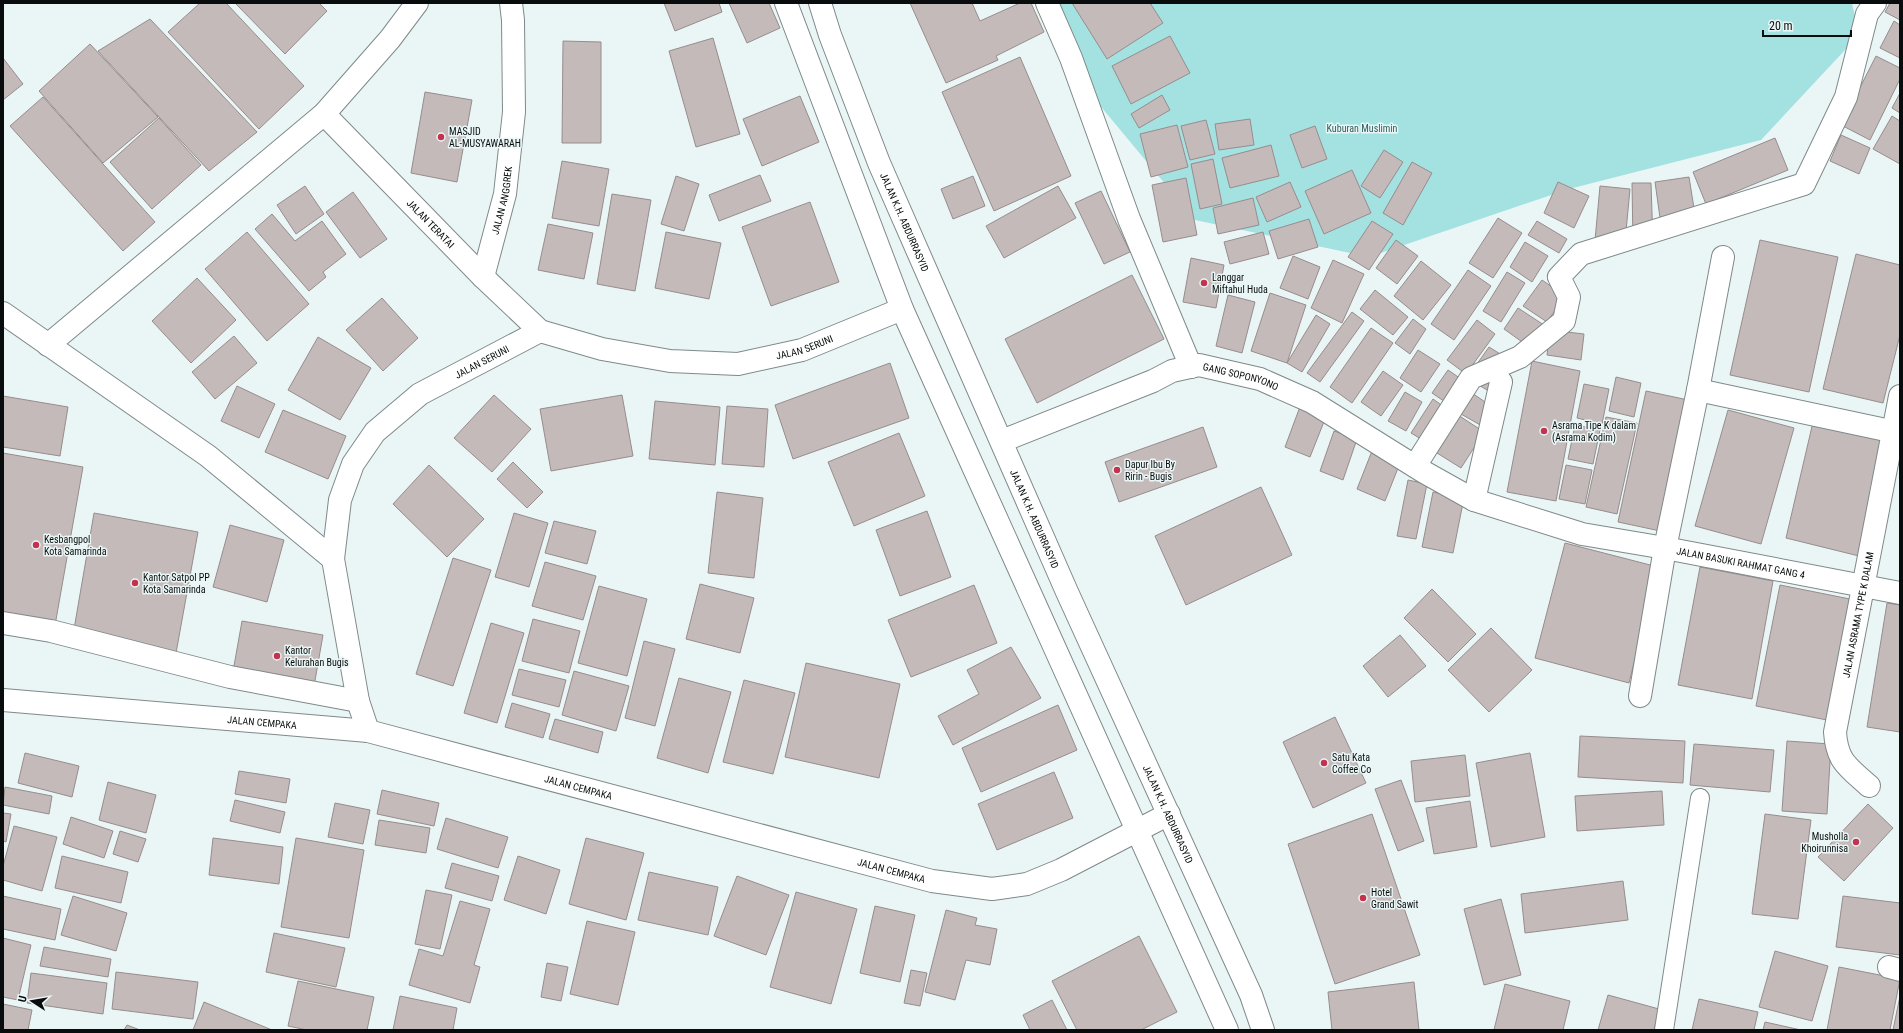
<svg xmlns="http://www.w3.org/2000/svg" width="1903" height="1033" font-family="'Roboto Condensed',sans-serif">
	<rect width="100%" height="100%" fill="#eaf6f6"/>
	<polygon fill="#a3e2e1" points="1042,3 1852,3 1859,35 1761,140 1569,189 1369,257 1195,220 1073,73"/>
	<g fill="#c5baba" stroke="#978c8d">
		<polygon points="200,3 226,3 304,86 259,129 168,32"/>
		<polygon points="235,3 319,3 327,11 285,54"/>
		<polygon points="664,3 719,3 722,12 675,31"/>
		<polygon points="729,3 769,3 780,28 747,43"/>
		<polygon points="910,3 972,3 980,21 1020,3 1031,3 1044,32 996,56 998,60 946,83"/>
		<polygon points="1072,3 1150,3 1163,23 1107,59"/>
		<polygon points="1890,3 1900,3 1900,20 1885,12"/>
		<polygon points="150,19 257,132 209,171 98,51"/>
		<polygon points="1894,21 1900,25 1900,58 1880,48"/>
		<polygon points="1170,36 1190,73 1131,104 1112,66"/>
		<polygon points="713,38 740,134 696,147 669,51"/>
		<polygon points="563,41 601,42 601,143 562,143"/>
		<polygon points="90,44 158,117 103,163 39,91"/>
		<polygon points="1876,56 1900,68 1900,79 1870,140 1841,125"/>
		<polygon points="1020,57 1071,176 994,211 942,92"/>
		<polygon points="3,58 23,84 3,100"/>
		<polygon points="425,92 472,100 457,182 411,173"/>
		<polygon points="1900,93 1900,113 1892,108"/>
		<polygon points="1162,95 1170,110 1139,128 1131,114"/>
		<polygon points="800,96 819,142 762,166 743,119"/>
		<polygon points="43,97 155,222 123,251 10,126"/>
		<polygon points="1892,116 1900,121 1900,164 1873,149"/>
		<polygon points="159,118 201,165 152,209 110,162"/>
		<polygon points="1250,119 1254,145 1219,150 1215,124"/>
		<polygon points="1206,120 1215,154 1190,160 1181,126"/>
		<polygon points="1177,125 1188,167 1151,177 1140,134"/>
		<polygon points="1315,126 1327,159 1302,168 1290,135"/>
		<polygon points="1841,135 1870,148 1859,174 1830,161"/>
		<polygon points="1775,138 1788,170 1706,204 1693,172"/>
		<polygon points="1271,145 1279,176 1230,188 1222,158"/>
		<polygon points="1384,150 1403,162 1380,198 1361,186"/>
		<polygon points="1213,159 1222,204 1200,209 1191,164"/>
		<polygon points="562,161 609,169 599,226 552,218"/>
		<polygon points="1412,162 1432,173 1403,225 1383,213"/>
		<polygon points="1352,170 1371,213 1324,234 1305,191"/>
		<polygon points="760,175 771,201 719,221 709,195"/>
		<polygon points="676,176 699,184 684,231 661,224"/>
		<polygon points="973,176 985,206 953,219 941,189"/>
		<polygon points="1689,177 1697,227 1662,232 1655,182"/>
		<polygon points="1186,178 1197,235 1163,242 1152,185"/>
		<polygon points="1290,182 1301,207 1267,222 1256,197"/>
		<polygon points="1558,182 1589,196 1574,228 1544,213"/>
		<polygon points="1632,183 1651,183 1653,243 1633,244"/>
		<polygon points="305,186 324,214 296,234 277,205"/>
		<polygon points="1058,186 1076,218 1004,258 986,226"/>
		<polygon points="1600,186 1630,189 1625,242 1595,240"/>
		<polygon points="1101,191 1130,252 1104,264 1075,203"/>
		<polygon points="353,192 387,239 360,258 326,212"/>
		<polygon points="612,194 651,200 635,291 597,284"/>
		<polygon points="1253,198 1259,225 1218,234 1213,208"/>
		<polygon points="810,202 839,282 771,306 742,227"/>
		<polygon points="272,214 295,241 322,221 346,254 323,272 326,277 309,291 255,229"/>
		<polygon points="1498,218 1522,233 1493,278 1469,263"/>
		<polygon points="1309,219 1318,247 1278,259 1269,231"/>
		<polygon points="1372,221 1393,234 1369,270 1348,257"/>
		<polygon points="1537,221 1567,239 1559,253 1528,235"/>
		<polygon points="548,224 593,233 584,279 538,270"/>
		<polygon points="247,232 309,304 267,341 205,269"/>
		<polygon points="666,232 721,243 709,299 655,288"/>
		<polygon points="1263,232 1269,254 1230,264 1224,242"/>
		<polygon points="1396,240 1418,256 1397,284 1376,268"/>
		<polygon points="1760,240 1838,257 1809,392 1730,375"/>
		<polygon points="1525,242 1548,256 1532,282 1510,267"/>
		<polygon points="1856,254 1900,265 1900,335 1883,403 1823,389"/>
		<polygon points="1293,256 1320,267 1308,299 1280,288"/>
		<polygon points="1191,258 1224,265 1216,308 1183,302"/>
		<polygon points="1333,260 1364,274 1342,323 1311,308"/>
		<polygon points="1421,261 1451,285 1423,320 1394,296"/>
		<polygon points="1468,270 1491,286 1454,340 1431,324"/>
		<polygon points="1507,272 1525,283 1501,322 1483,311"/>
		<polygon points="1132,275 1164,339 1037,403 1005,339"/>
		<polygon points="197,278 236,320 191,363 152,321"/>
		<polygon points="1542,280 1565,296 1547,322 1523,306"/>
		<polygon points="1375,290 1408,317 1393,335 1360,309"/>
		<polygon points="1270,293 1306,305 1287,363 1251,351"/>
		<polygon points="1228,295 1255,302 1242,353 1216,346"/>
		<polygon points="382,298 418,338 383,371 346,330"/>
		<polygon points="1518,308 1547,327 1532,349 1504,329"/>
		<polygon points="1352,312 1364,321 1320,382 1307,373"/>
		<polygon points="1316,315 1330,324 1302,372 1287,363"/>
		<polygon points="1413,319 1426,329 1410,354 1395,343"/>
		<polygon points="1477,320 1495,334 1466,374 1447,360"/>
		<polygon points="1371,328 1393,343 1352,403 1330,387"/>
		<polygon points="1550,330 1584,334 1581,360 1547,355"/>
		<polygon points="234,336 257,363 215,399 192,372"/>
		<polygon points="318,337 371,368 340,420 288,390"/>
		<polygon points="1489,347 1510,360 1492,393 1467,378"/>
		<polygon points="1418,350 1440,364 1421,392 1400,378"/>
		<polygon points="1532,361 1580,371 1556,501 1507,492"/>
		<polygon points="890,363 909,418 793,459 775,405"/>
		<polygon points="1448,370 1467,383 1451,406 1432,393"/>
		<polygon points="1383,371 1403,385 1381,416 1361,402"/>
		<polygon points="1616,377 1641,383 1634,417 1609,411"/>
		<polygon points="1584,384 1609,389 1602,424 1577,418"/>
		<polygon points="237,386 275,404 259,438 221,421"/>
		<polygon points="1466,389 1494,408 1489,430 1454,410"/>
		<polygon points="1646,391 1693,401 1665,532 1618,522"/>
		<polygon points="1405,392 1422,402 1406,431 1388,421"/>
		<polygon points="494,395 531,429 492,472 454,438"/>
		<polygon points="622,395 633,456 551,471 540,409"/>
		<polygon points="3,396 68,407 60,456 3,447"/>
		<polygon points="1433,399 1447,409 1426,442 1411,433"/>
		<polygon points="655,401 720,407 715,465 649,459"/>
		<polygon points="1301,404 1327,414 1310,457 1285,447"/>
		<polygon points="727,406 768,409 764,467 722,464"/>
		<polygon points="283,410 346,436 328,479 265,452"/>
		<polygon points="1728,410 1794,428 1761,544 1695,526"/>
		<polygon points="1452,411 1484,432 1461,468 1429,448"/>
		<polygon points="1606,417 1637,423 1617,514 1586,507"/>
		<polygon points="1813,422 1891,441 1863,557 1786,538"/>
		<polygon points="1575,425 1600,430 1593,464 1568,459"/>
		<polygon points="1203,427 1217,467 1119,502 1105,462"/>
		<polygon points="1334,431 1357,439 1343,480 1320,471"/>
		<polygon points="899,433 925,496 854,526 828,462"/>
		<polygon points="1372,451 1400,463 1385,501 1357,489"/>
		<polygon points="3,453 83,467 54,631 3,622"/>
		<polygon points="513,462 543,492 527,508 497,479"/>
		<polygon points="429,465 484,519 447,557 393,504"/>
		<polygon points="1566,465 1592,470 1585,504 1559,499"/>
		<polygon points="1408,480 1427,484 1416,539 1397,536"/>
		<polygon points="1261,487 1292,555 1186,605 1155,536"/>
		<polygon points="717,492 763,498 754,578 708,573"/>
		<polygon points="1433,492 1464,498 1453,553 1422,547"/>
		<polygon points="927,511 951,577 900,596 876,530"/>
		<polygon points="94,513 198,532 176,653 73,635"/>
		<polygon points="514,513 548,523 529,587 495,577"/>
		<polygon points="554,521 596,531 587,564 545,553"/>
		<polygon points="230,525 284,540 267,602 213,587"/>
		<polygon points="1565,543 1658,567 1629,683 1535,658"/>
		<polygon points="453,558 491,570 453,686 416,674"/>
		<polygon points="545,562 596,576 583,620 532,606"/>
		<polygon points="1700,567 1773,581 1752,699 1678,685"/>
		<polygon points="700,584 754,598 740,653 686,639"/>
		<polygon points="974,585 997,643 911,677 888,620"/>
		<polygon points="1780,585 1860,601 1837,722 1756,706"/>
		<polygon points="599,586 647,599 627,676 578,663"/>
		<polygon points="1432,589 1476,634 1448,662 1404,618"/>
		<polygon points="1887,603 1900,605 1900,732 1867,727"/>
		<polygon points="533,619 580,631 569,673 522,661"/>
		<polygon points="242,621 323,635 313,692 232,677"/>
		<polygon points="491,623 524,633 497,723 464,713"/>
		<polygon points="1491,628 1532,670 1489,712 1448,670"/>
		<polygon points="1400,635 1426,666 1388,697 1363,666"/>
		<polygon points="644,641 675,649 655,726 625,718"/>
		<polygon points="1011,647 1041,698 953,745 938,716 979,694 967,670"/>
		<polygon points="806,663 900,684 879,778 785,757"/>
		<polygon points="519,669 566,680 559,707 512,695"/>
		<polygon points="574,671 629,686 616,731 562,715"/>
		<polygon points="679,678 731,692 708,773 657,758"/>
		<polygon points="744,680 795,693 773,774 723,762"/>
		<polygon points="512,703 550,714 543,738 505,727"/>
		<polygon points="1058,705 1077,750 981,792 962,748"/>
		<polygon points="1335,717 1366,783 1313,808 1283,742"/>
		<polygon points="555,719 603,732 598,753 549,739"/>
		<polygon points="1580,736 1685,741 1683,783 1578,777"/>
		<polygon points="1787,741 1831,744 1827,814 1782,811"/>
		<polygon points="1694,744 1774,750 1770,792 1690,785"/>
		<polygon points="25,753 79,766 72,797 18,783"/>
		<polygon points="1530,753 1545,837 1491,847 1476,763"/>
		<polygon points="1465,755 1470,796 1415,802 1411,761"/>
		<polygon points="239,771 290,779 286,803 235,794"/>
		<polygon points="1054,772 1073,818 997,850 978,804"/>
		<polygon points="1401,780 1424,841 1398,851 1375,789"/>
		<polygon points="108,782 156,795 146,833 99,820"/>
		<polygon points="5,787 52,796 49,814 3,805"/>
		<polygon points="382,790 439,803 434,826 377,814"/>
		<polygon points="1662,791 1664,825 1577,831 1575,796"/>
		<polygon points="235,800 285,812 280,833 230,821"/>
		<polygon points="1470,801 1477,847 1434,854 1426,808"/>
		<polygon points="335,803 370,810 363,844 328,837"/>
		<polygon points="1868,804 1893,828 1844,881 1818,857"/>
		<polygon points="3,813 11,814 6,842 3,841"/>
		<polygon points="1372,814 1420,955 1335,984 1288,844"/>
		<polygon points="1765,814 1811,820 1798,919 1752,914"/>
		<polygon points="71,817 113,831 104,858 63,844"/>
		<polygon points="446,818 508,837 498,868 437,849"/>
		<polygon points="379,820 430,828 426,853 375,845"/>
		<polygon points="14,826 57,837 42,891 3,880 3,866"/>
		<polygon points="120,831 146,839 138,862 113,854"/>
		<polygon points="213,838 283,847 279,884 209,875"/>
		<polygon points="296,838 364,850 349,938 281,927"/>
		<polygon points="586,838 644,853 626,920 569,904"/>
		<polygon points="62,856 128,872 121,903 55,888"/>
		<polygon points="518,856 560,870 546,914 504,900"/>
		<polygon points="452,863 499,876 492,901 445,888"/>
		<polygon points="649,872 718,887 708,935 638,920"/>
		<polygon points="737,876 789,895 766,955 714,936"/>
		<polygon points="1623,881 1628,920 1525,933 1521,894"/>
		<polygon points="426,890 452,895 440,949 415,944"/>
		<polygon points="796,892 857,909 831,1004 770,987"/>
		<polygon points="3,896 61,909 55,940 3,929"/>
		<polygon points="73,896 127,913 116,951 61,935"/>
		<polygon points="1843,896 1900,903 1900,955 1836,947"/>
		<polygon points="1501,899 1521,975 1484,985 1464,909"/>
		<polygon points="460,901 490,909 474,965 480,967 470,1003 409,985 419,949 443,956"/>
		<polygon points="875,906 915,915 900,982 860,973"/>
		<polygon points="946,910 977,918 975,925 997,929 990,965 966,960 955,1000 925,992"/>
		<polygon points="587,921 635,932 618,1005 570,994"/>
		<polygon points="274,933 345,948 336,987 266,972"/>
		<polygon points="1139,936 1177,1012 1141,1030 1077,1030 1052,981"/>
		<polygon points="3,938 31,945 18,1000 3,997"/>
		<polygon points="44,947 111,959 108,977 40,966"/>
		<polygon points="1775,951 1828,966 1812,1021 1759,1007"/>
		<polygon points="547,963 568,967 561,1001 541,997"/>
		<polygon points="1839,967 1900,979 1890,1030 1827,1030"/>
		<polygon points="911,970 927,973 920,1006 904,1003"/>
		<polygon points="116,972 198,982 193,1019 112,1009"/>
		<polygon points="31,973 107,983 103,1014 27,1003"/>
		<polygon points="298,981 374,997 367,1030 307,1030 288,1026"/>
		<polygon points="1414,982 1419,1030 1332,1030 1328,992"/>
		<polygon points="1505,984 1570,1001 1563,1030 1494,1030"/>
		<polygon points="1608,995 1659,1009 1654,1030 1598,1030"/>
		<polygon points="400,996 457,1008 453,1030 393,1030"/>
		<polygon points="1900,996 1900,1030 1893,1030"/>
		<polygon points="1699,999 1758,1012 1754,1030 1692,1030"/>
		<polygon points="1052,1000 1067,1030 1030,1030 1023,1015"/>
		<polygon points="204,1002 272,1030 193,1030"/>
		<polygon points="3,1004 32,1010 28,1030 3,1030"/>
		<polygon points="1765,1022 1801,1030 1763,1030"/>
		<polygon points="127,1025 140,1030 124,1030"/>
	</g>
	<g fill="none" stroke-linecap="round" stroke-linejoin="round">
		<defs>
			<polyline id="service" points="1664,1030 1700,798"/>
			<g id="minor">
				<polyline points="1047,3 1071,58 1129,219 1191,367"/>
				<path id="s1" d="M324 114 483 277 540 331"/>
				<path id="s2" d="M483 277 505 194 514 112 513 20 511 3"/>
				<polyline points="3,313 208,456 333,559"/>
				<polyline points="48,345 324,114 390,39 417,3"/>
				<polyline points="1698,390 1900,433"/>
				<path id="s3" d="M1002 441 1153 381 1172 371 1199 365 1260 379 1312 402 1424 472 1474 500 1582 534 1665 548 1900 593"/>
				<polyline points="1415,466 1471,378 1520,357 1564,321 1569,297 1559,277 1581,254 1804,184 1846,97 1867,14 1875,3"/>
				<polyline points="1474,500 1501,382"/>
				<polyline points="3,623 51,631 230,677 358,701"/>
				<polyline points="1640,696 1665,548 1698,390 1723,257"/>
				<path id="s4" d="M3 700 368 731 932 881 992 889 1027 884 1061 870 1169 814"/>
				<path id="s5" d="M368 731 358 701 333 559 340 500 353 464 375 432 420 394 540 331 602 349 670 361 738 364 802 350 902 309"/>
				<path id="s6" d="M1869 786C1848 767 1837 762 1835 732L1900 396"/>
				<polyline points="1889,967 1900,970"/>
			</g>
			<g id="tertiary">
				<polyline points="786,3 902,309 1227,1030"/>
				<path id="s7" d="M820 3 830 35 879 163 1067 592 1251 995 1263 1030"/>
			</g>
		</defs>
		<use href="#service" stroke="#7f8989" stroke-width="20"/>
		<use href="#minor" stroke="#7f8989" stroke-width="24"/>
		<use href="#tertiary" stroke="#7f8989" stroke-width="24"/>
		<use href="#service" stroke="#fff" stroke-width="18"/>
		<use href="#minor" stroke="#fff" stroke-width="22"/>
		<use href="#tertiary" stroke="#fff" stroke-width="22"/>
	</g>
	<g fill="#c3334d" stroke="#eaf6f6" stroke-width="1.5">
		<circle cx="441" cy="137" r="4"/>
		<circle cx="1204" cy="283" r="4"/>
		<circle cx="1544" cy="431" r="4"/>
		<circle cx="1117" cy="470" r="4"/>
		<circle cx="36" cy="545" r="4"/>
		<circle cx="135" cy="583" r="4"/>
		<circle cx="277" cy="656" r="4"/>
		<circle cx="1324" cy="763" r="4"/>
		<circle cx="1856" cy="842" r="4"/>
		<circle cx="1363" cy="898" r="4"/>
	</g>
	<g text-anchor="middle" stroke-width="3" stroke-linejoin="round" paint-order="stroke">
		<g font-size="10" fill="#2e5d5d" stroke="#eaf6f6">
			<text x="1362" y="132">Kuburan Muslimin</text>
		</g>
		<g font-size="10" fill="#090c0c" stroke="#eaf6f6" text-anchor="start">
			<text x="449" y="135">MASJID<tspan x="449" dy="12">AL-MUSYAWARAH</tspan></text>
			<text x="1212" y="281">Langgar<tspan x="1212" dy="12">Miftahul Huda</tspan></text>
			<text x="1552" y="429">Asrama Tipe K dalam<tspan x="1552" dy="12">(Asrama Kodim)</tspan></text>
			<text x="1125" y="468">Dapur Ibu By<tspan x="1125" dy="12">Ririn - Bugis</tspan></text>
			<text x="44" y="543">Kesbangpol<tspan x="44" dy="12">Kota Samarinda</tspan></text>
			<text x="143" y="581">Kantor Satpol PP<tspan x="143" dy="12">Kota Samarinda</tspan></text>
			<text x="285" y="654">Kantor<tspan x="285" dy="12">Kelurahan Bugis</tspan></text>
			<text x="1332" y="761">Satu Kata<tspan x="1332" dy="12">Coffee Co</tspan></text>
			<text x="1848" y="840" text-anchor="end">Musholla<tspan x="1848" dy="12">Khoirunnisa</tspan></text>
			<text x="1371" y="896">Hotel<tspan x="1371" dy="12">Grand Sawit</tspan></text>
		</g>
		<g font-size="10" fill="#090c0c" stroke="#eaf6f6">
			<text dy="4" stroke="none"><textPath href="#s2" startOffset="79">JALAN ANGGREK</textPath></text>
			<text dy="4" stroke="none"><textPath href="#s7" startOffset="235">JALAN K.H. ABDURRASYID</textPath></text>
			<text dy="4" stroke="none"><textPath href="#s1" startOffset="153">JALAN TERATAI</textPath></text>
			<text dy="4" stroke="none"><textPath href="#s5" startOffset="777">JALAN SERUNI</textPath></text>
			<text dy="4" stroke="none"><textPath href="#s5" startOffset="441">JALAN SERUNI</textPath></text>
			<text dy="4" stroke="none"><textPath href="#s3" startOffset="255">GANG SOPONYONO</textPath></text>
			<text dy="4" stroke="none"><textPath href="#s7" startOffset="559">JALAN K.H. ABDURRASYID</textPath></text>
			<text dy="4" stroke="none"><textPath href="#s3" startOffset="795">JALAN BASUKI RAHMAT GANG 4</textPath></text>
			<text dy="4" stroke="none"><textPath href="#s6" startOffset="186">JALAN ASRAMA TYPE K DALAM</textPath></text>
			<text dy="4" stroke="none"><textPath href="#s4" startOffset="260">JALAN CEMPAKA</textPath></text>
			<text dy="4" stroke="none"><textPath href="#s4" startOffset="584">JALAN CEMPAKA</textPath></text>
			<text dy="4" stroke="none"><textPath href="#s7" startOffset="883">JALAN K.H. ABDURRASYID</textPath></text>
			<text dy="4" stroke="none"><textPath href="#s4" startOffset="908">JALAN CEMPAKA</textPath></text>
		</g>
	</g>
	<rect width="1903" height="1033" fill="none" stroke="#090c0c" stroke-width="8"/>
	<g transform="translate(32 1001) rotate(282)" stroke="#eaf6f6" stroke-width="3" paint-order="stroke">
	<path d="M0-3L7 15L0 10L-7 15Z" fill="#090c0c"/>
	<text y="-6" font-size="11" font-weight="bold" text-anchor="middle" fill="#090c0c">U</text>
	</g>
	<path d="M1763 30v6h88v-6" fill="none" stroke="#090c0c" stroke-width="2"/>
	<text x="1769" y="30" font-size="12" fill="#090c0c" stroke="#eaf6f6" stroke-width="3" paint-order="stroke">20 m</text>
</svg>
